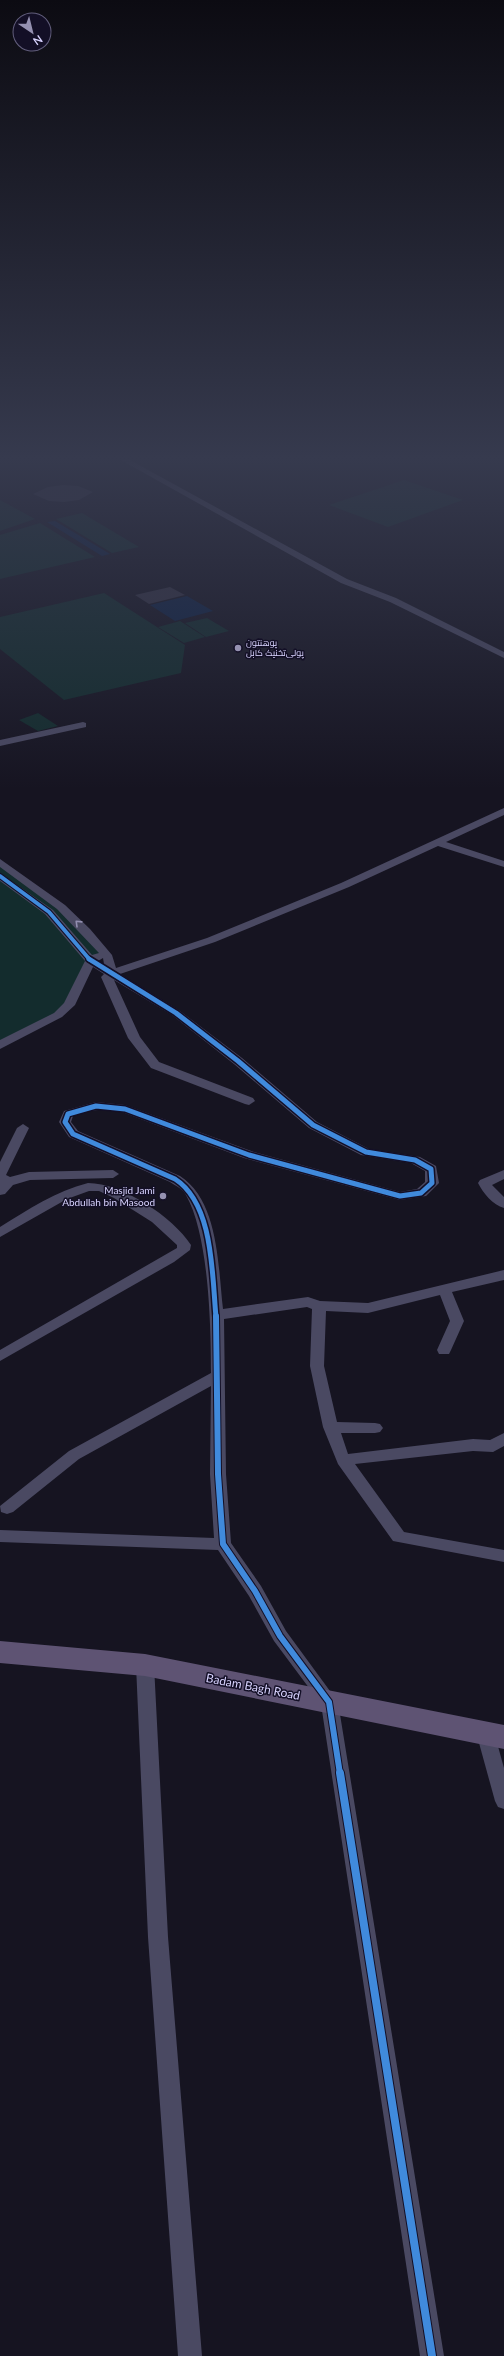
<svg xmlns="http://www.w3.org/2000/svg" width="504" height="2356" font-family="Lato,Cairo,sans-serif">
	<rect width="100%" height="100%" fill="#161421"/>
	<g fill="#132c2d">
		<polygon points="404,480 463,500 388,527 329,505"/>
		<polygon points="0,500 35,519 0,531"/>
		<polygon points="82,513 139,547 112,553 56,519"/>
		<polygon points="40,523 95,557 0,579 0,535"/>
		<polygon points="104,593 185,645 181,673 64,700 0,649 0,617"/>
		<polygon points="207,618 229,631 206,637 185,623"/>
		<polygon points="180,621 205,637 184,643 158,627"/>
		<polygon points="38,713 58,726 38,731 19,720"/>
		<polygon points="0,862 61,907 104,952 91,961 69,1005 0,1045"/>
	</g>
	<g fill="#0d2144">
		<polygon points="55,521 110,554 102,556 47,522"/>
		<polygon points="187,596 213,611 175,621 150,605"/>
	</g>
	<g fill="#343243">
		<polygon points="63,485 78,486 93,492 79,500 64,502 49,501 33,494 48,487"/>
		<polygon points="170,587 185,595 149,604 135,595"/>
	</g>
	<g fill="none" stroke-linecap="round" stroke-linejoin="round">
		<g fill="#4a4962" fill-rule="evenodd">
			<polygon points="119,459 128,459 347,579 396,598 504,652 504,658 390,602 341,583"/>
			<polygon points="83,722 86,723 86,727 0,746 0,740"/>
			<path d="M504 808V815L446 842 504 861V867L438 846 349 887 215 942 120 974 180 1011 242 1058 317 1122 369 1149 420 1157 436 1166 439 1183 426 1196 400 1200 244 1158 122 1112C104 1109 90 1109 73 1116L71 1122 78 1131 180 1176C219 1201 218 1267 223 1309L308 1297 320 1301 368 1303 504 1270V1280L452 1292 464 1321 451 1350 449 1354H439L437 1350 450 1321 440 1295 368 1313 326 1311 324 1366 337 1422 375 1423 380 1424 383 1428 380 1432 375 1433H341L348 1454 473 1439 490 1440 504 1433V1446L493 1452 473 1451 355 1464 404 1532 504 1550V1562L393 1541 338 1464 323 1427 310 1366 312 1309 307 1307 224 1319 226 1474 231 1543 261 1586 286 1631 338 1702 444 2356H420L321 1704 274 1641 249 1596 218 1550 0 1542V1530L214 1538 210 1474 211 1386 79 1459 13 1512 7 1514 1 1512 0 1506 69 1451 211 1373C211 1326 209 1236 186 1195 183 1189 176 1186 170 1182L69 1137 59 1122 64 1111 96 1102 125 1105 254 1152 400 1192 417 1189 425 1182V1171L411 1163 361 1155 309 1128 234 1064 172 1015 114 980 140 1037 159 1062 253 1098 255 1101 249 1105 245 1104 151 1068 128 1038 101 977 104 974 93 967 75 1005 62 1017 0 1049V1040L54 1013 64 1003 85 961 45 914 0 881V873L53 910 92 955 99 953 57 909 0 867V859L65 905 90 929 112 955 116 968 207 938 341 883ZM103 958 104 964 98 961Z"/>
			<polygon points="23,1124 29,1128 6,1175 10,1177 29,1172 113,1170 119,1174 113,1178 30,1180 13,1185 5,1194 0,1195 0,1162 17,1128"/>
			<path d="M504 1170V1179L492 1185 504 1197V1208C493 1205 483 1193 478 1183L480 1180Z"/>
			<path d="M88 1183C122 1183 173 1217 191 1245L190 1250 174 1262 0 1361V1350L177 1248V1245L152 1222 114 1198 99 1191H89L67 1199 0 1237V1227C29 1209 56 1191 88 1183Z"/>
			<polygon points="145,1658 151,1660 154,1665 168,1937 202,2356 178,2356 148,1937 136,1665 139,1660"/>
			<polygon points="485,1725 491,1727 494,1732 504,1768 504,1809 498,1807 495,1801 476,1732 479,1727"/>
		</g>
		<polygon fill="#5e5373" fill-rule="evenodd" points="0,1641 145,1654 504,1725 504,1749 145,1676 0,1663"/>
		<defs>
			<polyline id="cycleway-far3" points="0,876 49,912 90,960"/>
			<path id="cycleway-far2" d="M89 959 176 1013 238 1061 313 1125 366 1152 415 1160 431 1169 432 1183 421 1193 400 1196 249 1155 125 1109 96 1106 68 1114 65 1122 73 1134 175 1179C214 1204 212 1276 216 1317"/>
			<polyline id="cycleway-far1" points="216,1316 218,1474 223,1544 255,1591 280,1636 329,1702 340,1774"/>
			<polyline id="cycleway" points="340,1773 432,2356"/>
		</defs>
		<use href="#cycleway-far3" stroke="#130f26" stroke-width="6"/>
		<use href="#cycleway-far2" stroke="#130f26" stroke-width="8"/>
		<use href="#cycleway-far1" stroke="#130f26" stroke-width="8"/>
		<use href="#cycleway" stroke="#130f26" stroke-width="10"/>
		<use href="#cycleway-far3" stroke="#408adc" stroke-width="4"/>
		<use href="#cycleway-far2" stroke="#408adc" stroke-width="5"/>
		<use href="#cycleway-far1" stroke="#408adc" stroke-width="6"/>
		<use href="#cycleway" stroke="#408adc" stroke-width="8"/>
	</g>
	<defs><path id="oneway-chevron" d="M-2-3.5L2.5 0L-2 3.5" fill="none" stroke-width="1.6" stroke-linecap="round" stroke-linejoin="round"/></defs>
	<use stroke="#928eb0" href="#oneway-chevron" transform="translate(78 923) rotate(-136)"/>
	<linearGradient id="sky" x2="0" y2="1"><stop stop-color="#0c0b12"/><stop offset="0.58" stop-color="#363a4e"/><stop offset="1" stop-color="#363a4e" stop-opacity="0"/></linearGradient>
	<rect width="504" height="789" fill="url(#sky)"/>
	<g fill="#9591b1" stroke="#130f26" stroke-width="1.5">
		<circle cx="238" cy="648" r="4"/>
		<circle cx="163" cy="1196" r="4"/>
	</g>
	<g text-anchor="middle" stroke-width="3" stroke-linejoin="round" paint-order="stroke">
		<g font-size="9" fill="#d9d4ff" stroke="#130f26" text-anchor="start">
			<text x="246" y="646">پوهنتون<tspan x="246" dy="10">پولی‌تخنیک کابل</tspan></text>
		</g>
		<g font-size="10" fill="#d9d4ff" stroke="#130f26" text-anchor="end">
			<text x="155" y="1194">Masjid Jami<tspan x="155" dy="12">Abdullah bin Masood</tspan></text>
		</g>
		<g font-size="12" fill="#d9d4ff" stroke="#130f26">
			<text transform="translate(253 1687) rotate(11)" y="4">Badam Bagh Road</text>
		</g>
	</g>
	<g transform="translate(32 32) rotate(145)"><circle r="19" fill="#130f26" stroke="#625e7d"/>
	<path d="M0-3L7 15L0 10L-7 15Z" fill="#9591b1"/>
	<text y="-6" font-size="11" font-weight="bold" text-anchor="middle" fill="#d9d4ff">N</text>
	</g>
</svg>
